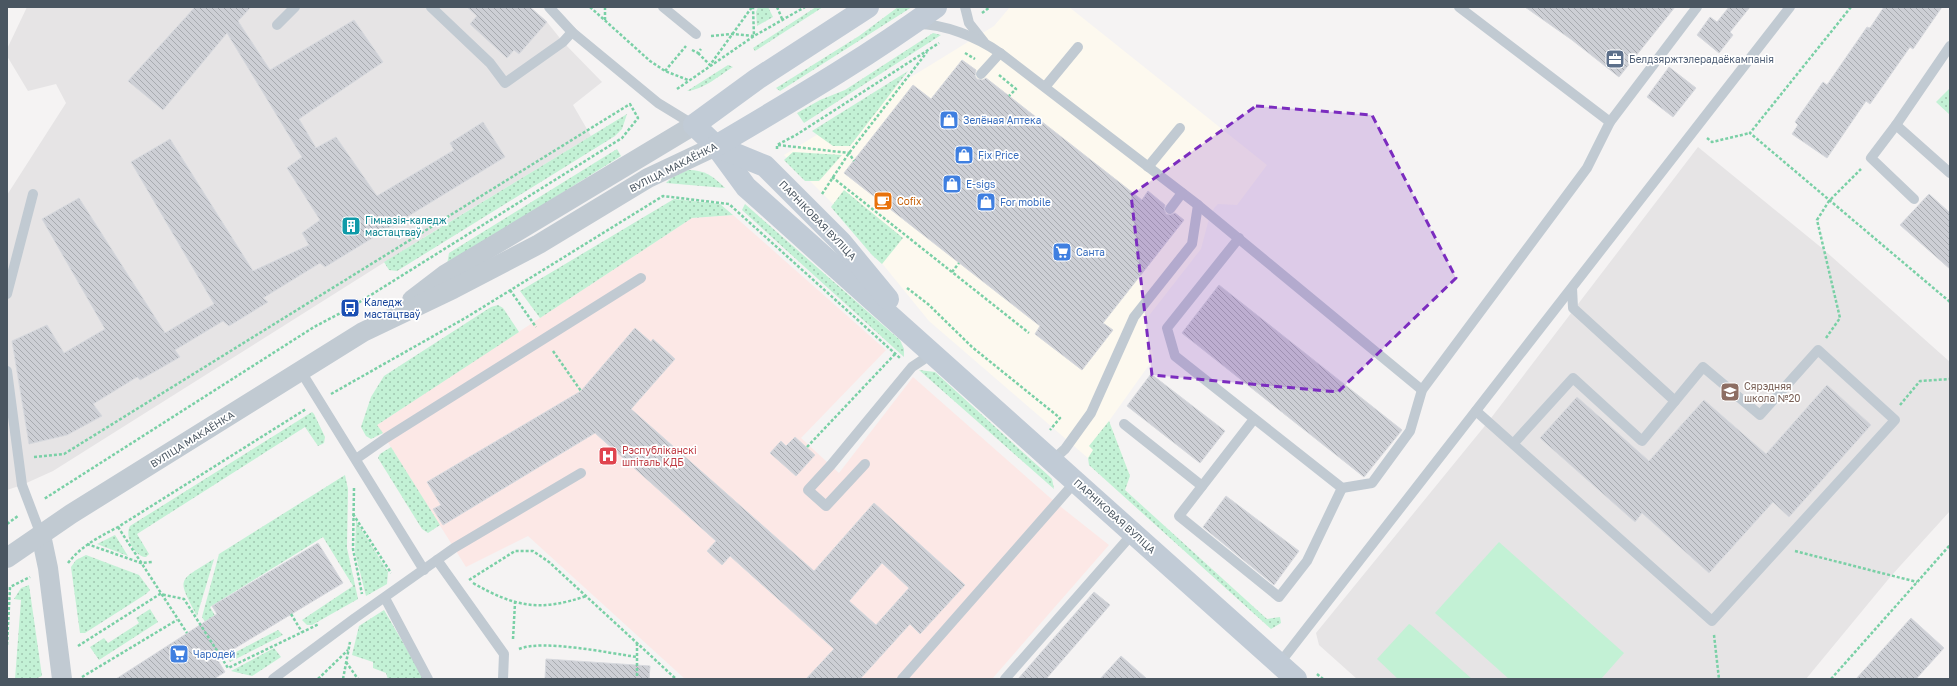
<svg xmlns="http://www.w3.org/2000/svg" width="1957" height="686" font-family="'Golos Text',sans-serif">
	<defs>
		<pattern id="grass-dots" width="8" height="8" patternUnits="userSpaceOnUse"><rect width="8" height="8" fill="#c3f1d5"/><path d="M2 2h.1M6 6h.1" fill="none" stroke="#a0c6b0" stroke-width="1.8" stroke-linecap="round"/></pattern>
		<pattern id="building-back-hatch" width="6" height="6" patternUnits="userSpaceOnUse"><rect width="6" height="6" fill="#cdcfd5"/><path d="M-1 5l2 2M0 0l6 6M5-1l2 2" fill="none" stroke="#a8abb0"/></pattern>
	</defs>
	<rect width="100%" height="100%" fill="#f5f3f3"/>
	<polygon fill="#fdf9ef" points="1010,7 1069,7 1267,165 1237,205 1218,204 1215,207 1210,215 1201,249 1144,322 1154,358 1109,421 1130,476 1125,490 929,321 837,208 784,155 994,26"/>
	<g fill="#e6e4e5">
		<polygon points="27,7 530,7 547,22 563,42 602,82 573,105 591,136 423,238 53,471 22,485 7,490 7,195 66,103 56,84 28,91 7,56 7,49"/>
		<polygon points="1698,147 1823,249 1950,362 1950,511 1891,576 1806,679 1357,679 1319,645 1316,633 1488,422"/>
	</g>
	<polygon fill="#fce8e6" points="733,215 886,350 801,438 839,473 913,377 1056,503 1109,545 992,679 685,679 528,536 466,567 377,425 692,218"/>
	<g fill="url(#grass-dots)">
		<polygon points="758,7 768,7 773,17 757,26 756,12"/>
		<polygon points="816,7 823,7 755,51 753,48"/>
		<polygon points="898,7 912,7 780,91 776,88 859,36"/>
		<polygon points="933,33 941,35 804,123 797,113 820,100 845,90"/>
		<path d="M728 65 733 67C720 75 703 90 687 91Z"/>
		<polygon points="908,71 850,146 833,146 812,131"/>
		<polygon points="1950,88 1950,115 1936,102"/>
		<polygon points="627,114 622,129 615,136 397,271 389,270 384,262"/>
		<polygon points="617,149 621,156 447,265 449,253"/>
		<polygon points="793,152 842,155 819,181 805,181 784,160"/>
		<path d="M688 170C705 170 713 176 725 188L666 183 672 177Z"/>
		<polygon points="844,190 903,238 882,264 872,255 831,207"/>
		<polygon points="674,199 720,204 733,215 692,218 540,318 520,291"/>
		<polygon points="745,204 900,340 904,349 904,357 742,210"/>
		<polygon points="498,305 503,308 519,332 377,425 383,433 371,439 366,436 361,427 371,397 384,376 491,307"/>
		<polygon points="919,370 935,372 1049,476 1052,479 1054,489"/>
		<path d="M312 412 314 414 325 437 324 443 318 446 305 427 137 534 149 554 146 557C135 557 124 536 130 526Z"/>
		<polygon points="1109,421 1130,476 1125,490 1267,619 1280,617 1281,623 1271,629 1089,465 1088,458 1093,450 1089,446"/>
		<polygon points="391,447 440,525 428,533 422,529 378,458 380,454"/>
		<polygon points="345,475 348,489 347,548 358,599 312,625 307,625 302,620 353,586 323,537 210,607 236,652 278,630 283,635 230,662 202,617 219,554"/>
		<polygon points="356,521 388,572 387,584 366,596 355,552"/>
		<polygon points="115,535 128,556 97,544"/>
		<polygon points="86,555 139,575 150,590 146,594 85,633 80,633 71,567 76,560"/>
		<path d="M214 559 197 616C177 577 177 582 214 559Z"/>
		<polygon points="29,585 42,676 35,679 15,679 21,600 14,599 21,588"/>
		<polygon points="150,609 158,622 99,660 90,647 104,638 108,643 139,623 136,618"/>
		<polygon points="384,610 422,675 424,679 388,679 386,673 373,668 373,662 352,655 359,626"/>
		<polygon points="274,648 281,657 252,676 231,671"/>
	</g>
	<g fill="#c3f1d5">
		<polygon points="1499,542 1624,653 1601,679 1509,679 1435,613"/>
		<polygon points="1409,624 1411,625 1472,679 1398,679 1377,659"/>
	</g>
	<g fill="url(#building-back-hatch)" stroke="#d7d9de" fill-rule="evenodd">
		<polygon points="195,7 251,7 238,21 270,70 354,20 383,62 299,119 316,148 336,137 377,196 454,150 450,143 483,122 505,157 325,267 320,263 263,298 268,302 229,326 223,321 175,350 180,357 140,380 137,377 93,404 102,416 67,435 29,444 12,341 47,325 64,353 105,329 42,219 79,198 165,333 214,304 131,162 170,139 253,271 309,245 302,233 320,220 287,168 302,157 227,33 163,110 128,81"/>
		<polygon points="467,7 530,7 547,22 519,54 514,50 507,58 470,24 477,16"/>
		<polygon points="1525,7 1675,7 1619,77 1572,40"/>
		<polygon points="1729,7 1750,7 1730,32 1733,35 1719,53 1697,35 1710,17 1717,22"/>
		<polygon points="1884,7 1942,7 1913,49 1910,47 1870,104 1866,101 1827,158 1792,134 1798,125 1795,122 1823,82 1827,85 1867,27 1870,28"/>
		<polygon points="962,60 976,70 975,76 977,79 983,80 986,78 1142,200 1148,191 1165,205 1164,209 1166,214 1170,215 1175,213 1184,220 1103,323 1113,330 1082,370 1035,334 1040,326 844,173 913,85 931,99"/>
		<polygon points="1669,67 1696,88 1673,117 1647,97"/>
		<polygon points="1929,194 1950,213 1950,269 1900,225"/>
		<polygon points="1219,285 1402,430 1364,477 1182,333"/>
		<path d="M635 328 651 342 653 339 675 359 631 409 814 571 874 503 965 585 920 634 910 624 860 679H806L834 649 730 556 722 565 707 551 716 541 595 433 443 525 433 509 441 505 427 482 581 391ZM882 563 909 588 876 625 849 601Z"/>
		<polygon points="1151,374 1225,431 1200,463 1127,406"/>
		<polygon points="1827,385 1871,425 1789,517 1773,502 1709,573 1642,513 1635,522 1540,438 1577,397 1649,461 1704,400 1766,454"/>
		<polygon points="795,437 815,455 796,476 770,453 781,441 786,446"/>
		<polygon points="1226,496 1299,551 1274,585 1203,527"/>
		<polygon points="318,543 343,583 217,659 225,672 214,679 116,679 217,614 212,606"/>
		<polygon points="1094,592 1110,605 1046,679 1018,679"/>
		<polygon points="1911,618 1944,648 1916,679 1856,679"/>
		<polygon points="1121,656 1147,679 1100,679"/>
		<polygon points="546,659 650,666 649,679 545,679"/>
	</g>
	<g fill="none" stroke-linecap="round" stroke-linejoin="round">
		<g stroke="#7ad0a6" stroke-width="2.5" stroke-dasharray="3 2" stroke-linecap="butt">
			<polyline points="590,7 650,61 665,71 688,80"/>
			<polyline points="777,7 783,21"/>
			<polyline points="1851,7 1750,133 1950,302"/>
			<polyline points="982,13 990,7"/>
			<polyline points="605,20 605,7"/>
			<polyline points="711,36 732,34 754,36 753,7"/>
			<polyline points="692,50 698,53 701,49"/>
			<polyline points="698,53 710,65 752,7"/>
			<polyline points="965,53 975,59"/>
			<polyline points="665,71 686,46"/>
			<polyline points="999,75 1016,89 1009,96"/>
			<polyline points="677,89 754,36 805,7"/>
			<polyline points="1707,138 1712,142 1750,133"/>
			<polyline points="778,145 849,153 854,161"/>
			<polyline points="777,149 777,145 796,135 939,43"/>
			<polyline points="832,177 1029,333"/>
			<polyline points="822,194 849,153 927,52"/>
			<polyline points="952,272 959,263"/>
			<polyline points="907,288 928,304 972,347 1060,418 1050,430"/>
			<polyline points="510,290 536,327"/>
			<polyline points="1826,338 1840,318 1817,220 1829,201 1861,169"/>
			<polyline points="553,351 581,391"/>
			<polyline points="331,394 467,317 663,196 729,204 900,358"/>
			<polyline points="1900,405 1920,381 1950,379"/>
			<polyline points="807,447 895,354"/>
			<polyline points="34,457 64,454 630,104 638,118 622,138 350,308 314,327 44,499"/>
			<polyline points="354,488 353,549 362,594"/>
			<polyline points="353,514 391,573"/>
			<polyline points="7,524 18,516"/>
			<polyline points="118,527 187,633"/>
			<polyline points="87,544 141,563 153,562"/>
			<polyline points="1795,551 1917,582"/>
			<path d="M68 563C81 546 99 537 118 527L306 409"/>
			<polyline points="469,580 515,551 533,551 549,562 676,679"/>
			<path d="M473 583C515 607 540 612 586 596"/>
			<polyline points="291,614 302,632"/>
			<polyline points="1714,635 1719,679"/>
			<polyline points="513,639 515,603"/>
			<polyline points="637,643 637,679"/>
			<polyline points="7,645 10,587 30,577"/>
			<polyline points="78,646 160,594 184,599 228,668 319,624"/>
			<path d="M519 649C543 639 608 653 637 657"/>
			<polyline points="346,662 358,679"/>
			<polyline points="1317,674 1323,679"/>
			<polyline points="82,677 177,620"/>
			<polyline points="318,679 348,650"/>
			<polyline points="343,679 350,642"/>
			<polyline points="1831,679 1950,545"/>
		</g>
		<g stroke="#c1cad2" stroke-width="10">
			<polyline points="431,7 490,63 505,83 563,42 572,32"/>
			<polyline points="549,7 572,32 658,103 694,125"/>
			<polyline points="663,7 696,34"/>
			<polyline points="965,7 969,23 984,42"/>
			<polyline points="1459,7 1610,122"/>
			<path d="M917 24C945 24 977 37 1000 53L1198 205 1422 390"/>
			<polyline points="277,25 295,7"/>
			<polyline points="981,74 1000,53"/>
			<polyline points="1045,87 1078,47"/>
			<polyline points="1896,125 1950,173"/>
			<polyline points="1148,167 1180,128"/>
			<polyline points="1914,199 1871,158 1896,125 1950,46"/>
			<polyline points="1170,209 1182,193"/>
			<polyline points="1239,238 1167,328 1175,356 1342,488 1372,483 1410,431 1422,390 1587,168 1610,122 1697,7"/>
			<polyline points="1572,288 1573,308 1675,401"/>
			<polyline points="7,294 33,194"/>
			<polyline points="300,370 424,570"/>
			<polyline points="7,371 22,485 41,535"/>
			<polyline points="1476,411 1712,621 1895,420 1818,350 1760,415 1703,367 1642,441 1573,378 1513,444"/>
			<polyline points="1254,419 1179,516 1279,597 1307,561 1342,488"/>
			<polyline points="1124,424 1202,486"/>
			<polyline points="356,459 386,438 641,278"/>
			<polyline points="1053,460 1065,449 1091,413 1134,317 1192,244 1198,205"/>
			<polyline points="865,464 826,506 808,490 831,465 912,367 933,353"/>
			<polyline points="437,560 504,654 503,679"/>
			<polyline points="385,598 428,679"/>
			<polyline points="1279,664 1790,7"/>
			<polyline points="273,679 355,618 454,548 581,473"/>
			<polyline points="902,679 1076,481"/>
			<polyline points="1005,679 1134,532"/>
		</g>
		<g stroke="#c1cad2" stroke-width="20">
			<polyline points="412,300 446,274 694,125"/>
			<polyline points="41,535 48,568 62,679"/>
			<polyline points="7,558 71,514 363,332 453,289 539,244 648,178 716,146"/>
		</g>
		<g stroke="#c1cbd6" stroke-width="22">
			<polyline points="868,7 757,79 694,125 716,146 746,187 1296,679"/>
			<polyline points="716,146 765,166 841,242 888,299"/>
			<path d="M716 146C790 102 866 58 936 7"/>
		</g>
	</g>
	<path fill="#7b2cbf" fill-opacity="0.2" stroke="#7b2cbf" stroke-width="3" stroke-dasharray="8 5" stroke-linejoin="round" d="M1256 106 1372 115 1456 278 1338 392 1152 375 1131 195Z"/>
	<defs>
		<symbol id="office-square" viewBox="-11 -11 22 22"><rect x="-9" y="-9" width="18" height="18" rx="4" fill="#5c6f8a" stroke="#fff"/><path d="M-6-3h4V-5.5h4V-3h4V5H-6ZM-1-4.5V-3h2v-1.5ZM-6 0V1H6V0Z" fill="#fff"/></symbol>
		<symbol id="shop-square" viewBox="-11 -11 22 22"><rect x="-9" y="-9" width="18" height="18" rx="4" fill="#3f7fe0" stroke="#fff"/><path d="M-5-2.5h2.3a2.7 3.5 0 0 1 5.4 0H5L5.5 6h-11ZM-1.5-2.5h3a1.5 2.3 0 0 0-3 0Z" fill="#fff"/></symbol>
		<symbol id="cafe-square" viewBox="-11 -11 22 22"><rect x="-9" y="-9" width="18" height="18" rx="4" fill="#e8710a" stroke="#fff"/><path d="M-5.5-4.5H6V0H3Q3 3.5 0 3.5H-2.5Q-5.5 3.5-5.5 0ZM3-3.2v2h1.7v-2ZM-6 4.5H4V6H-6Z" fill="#fff"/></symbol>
		<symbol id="building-square" viewBox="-11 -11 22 22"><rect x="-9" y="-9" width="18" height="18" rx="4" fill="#0f9aa8" stroke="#fff"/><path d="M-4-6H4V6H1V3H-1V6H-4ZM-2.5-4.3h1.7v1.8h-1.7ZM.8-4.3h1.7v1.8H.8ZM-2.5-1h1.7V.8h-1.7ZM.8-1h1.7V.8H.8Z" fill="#fff"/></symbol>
		<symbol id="supermarket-square" viewBox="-11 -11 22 22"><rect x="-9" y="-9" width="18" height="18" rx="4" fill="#3f7fe0" stroke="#fff"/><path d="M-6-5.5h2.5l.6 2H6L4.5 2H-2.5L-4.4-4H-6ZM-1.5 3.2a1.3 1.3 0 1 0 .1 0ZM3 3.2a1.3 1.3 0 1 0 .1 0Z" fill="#fff"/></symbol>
		<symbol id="bus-square" viewBox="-11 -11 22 22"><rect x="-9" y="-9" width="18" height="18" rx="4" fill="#1a4fb4" stroke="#fff"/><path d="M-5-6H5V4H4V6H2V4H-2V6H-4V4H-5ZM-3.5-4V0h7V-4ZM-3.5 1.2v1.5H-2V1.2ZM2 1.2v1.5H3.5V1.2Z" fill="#fff"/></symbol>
		<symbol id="school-square" viewBox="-11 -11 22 22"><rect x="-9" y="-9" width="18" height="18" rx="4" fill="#8d6e63" stroke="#fff"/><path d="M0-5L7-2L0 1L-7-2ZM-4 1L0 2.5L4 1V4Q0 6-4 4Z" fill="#fff"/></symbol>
		<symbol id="hospital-square" viewBox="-11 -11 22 22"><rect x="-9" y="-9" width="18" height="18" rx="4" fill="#e0444e" stroke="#fff"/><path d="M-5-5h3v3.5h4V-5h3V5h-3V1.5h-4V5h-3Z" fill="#fff"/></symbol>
	</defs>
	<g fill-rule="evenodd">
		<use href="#office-square" x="1604" y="48" width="22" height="22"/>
		<use href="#shop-square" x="938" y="109" width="22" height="22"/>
		<use href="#shop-square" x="953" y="144" width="22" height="22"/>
		<use href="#shop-square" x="941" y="173" width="22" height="22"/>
		<use href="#cafe-square" x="872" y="190" width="22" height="22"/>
		<use href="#shop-square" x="975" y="191" width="22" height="22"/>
		<use href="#building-square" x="340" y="215" width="22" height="22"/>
		<use href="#supermarket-square" x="1051" y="241" width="22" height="22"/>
		<use href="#bus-square" x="339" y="297" width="22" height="22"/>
		<use href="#school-square" x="1719" y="381" width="22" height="22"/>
		<use href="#hospital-square" x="597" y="445" width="22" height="22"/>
		<use href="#supermarket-square" x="168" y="643" width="22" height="22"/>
	</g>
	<g text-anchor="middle" stroke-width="3.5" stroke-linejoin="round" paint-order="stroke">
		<g font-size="10" fill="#4e5e75" stroke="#fff" text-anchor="start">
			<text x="1629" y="63">Белдзяржтэлерадаёкампанія</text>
		</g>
		<g font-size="10" fill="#366cbe" stroke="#fff" text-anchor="start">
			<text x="963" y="124">Зелёная Аптека</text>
			<text x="978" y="159">Fix Price</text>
			<text x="966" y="188">E-sigs</text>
			<text x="1000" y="206">For mobile</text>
			<text x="1076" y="256">Санта</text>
			<text x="193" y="658">Чародей</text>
		</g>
		<g font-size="10" fill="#4a5661" stroke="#fff">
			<text transform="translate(673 167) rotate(-27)" y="4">ВУЛІЦА МАКАЁНКА</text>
			<text transform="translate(818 220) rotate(46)" y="4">ПАРНІКОВАЯ ВУЛІЦА</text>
			<text transform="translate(192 439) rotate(-32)" y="4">ВУЛІЦА МАКАЁНКА</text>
			<text transform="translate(1115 516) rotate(42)" y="4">ПАРНІКОВАЯ ВУЛІЦА</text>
		</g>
		<g font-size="10" fill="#c56008" stroke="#fff" text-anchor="start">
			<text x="897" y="205">Cofix</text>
		</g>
		<g font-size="10" fill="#0d838f" stroke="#fff" text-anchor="start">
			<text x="365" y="224">Гімназія-каледж<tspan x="365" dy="12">мастацтваў</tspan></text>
		</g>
		<g font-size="10" fill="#164399" stroke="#fff" text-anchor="start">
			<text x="364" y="306">Каледж<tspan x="364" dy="12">мастацтваў</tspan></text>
		</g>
		<g font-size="10" fill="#785e54" stroke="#fff" text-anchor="start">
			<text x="1744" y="390">Сярэдняя<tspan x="1744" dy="12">школа №20</tspan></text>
		</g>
		<g font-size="10" fill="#be3a42" stroke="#fff" text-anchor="start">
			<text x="622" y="454">Рэспубліканскі<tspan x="622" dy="12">шпіталь КДБ</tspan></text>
		</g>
	</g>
	<rect width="1957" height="686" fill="none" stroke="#4a5661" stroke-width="16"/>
</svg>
